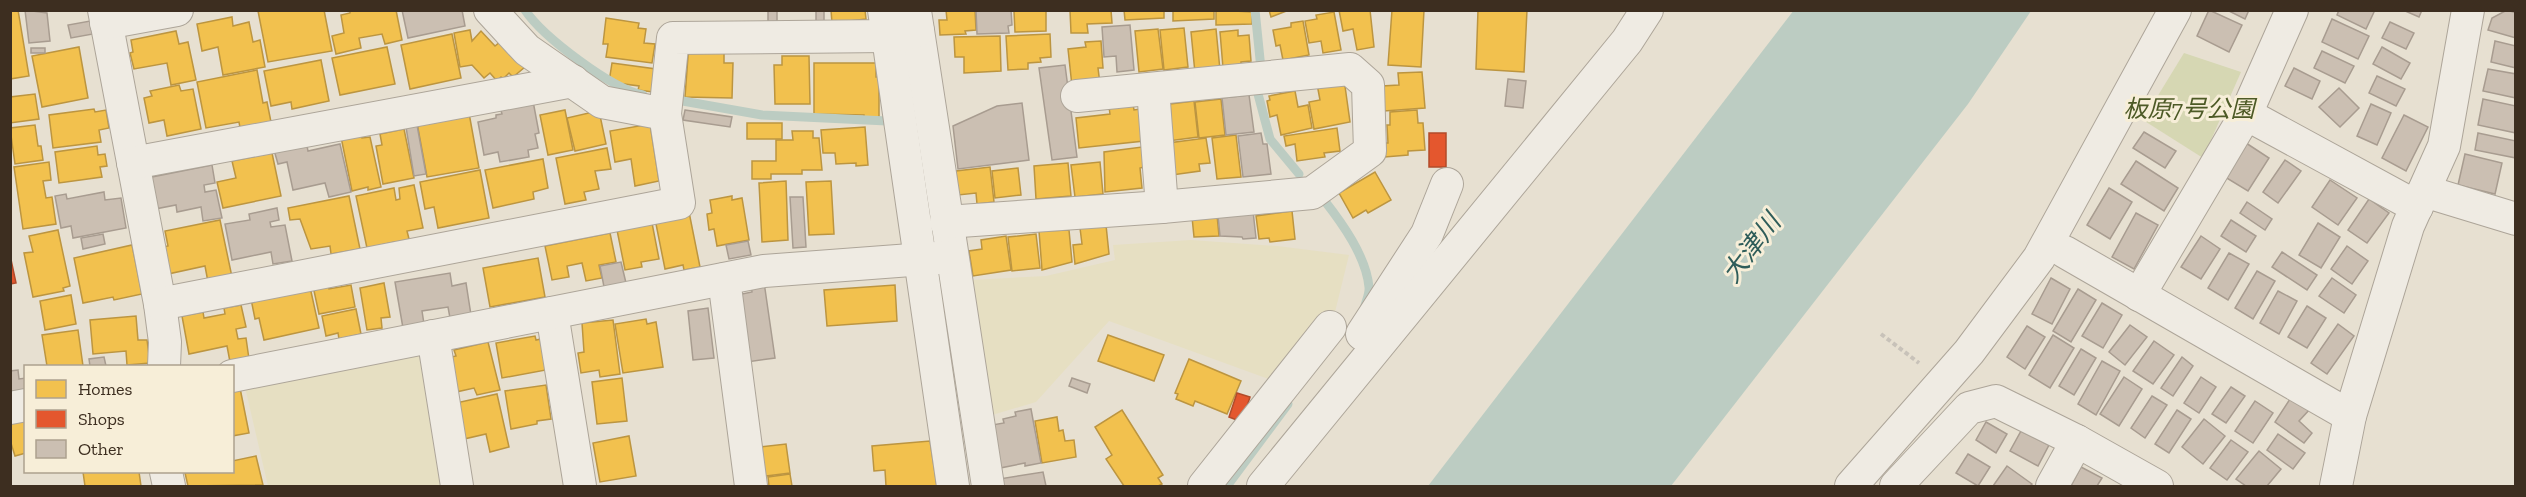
<svg xmlns="http://www.w3.org/2000/svg" width="2526" height="497" font-family="'Zilla Slab','Noto Sans JP',serif">
	<rect width="100%" height="100%" fill="#e7e0d1"/>
	<g fill="#e6dfc2">
		<polygon points="1191,240 1277,246 1349,255 1335,312 1274,381 1109,321 1036,402 992,415 972,280 1046,276 1115,260 1113,245"/>
		<polygon points="419,353 440,486 268,486 244,383"/>
	</g>
	<polygon fill="#d6d7b3" points="2184,53 2241,72 2203,158 2143,120"/>
	<polygon fill="#bcccc2" points="1794,10 2031,11 1968,104 1671,486 1428,486"/>
	<g fill="#f2c14e" stroke="#bc9540" stroke-width="1.5">
		<polygon points="10,10 18,10 29,76 10,79"/>
		<polygon points="324,10 332,51 268,62 258,11"/>
		<polygon points="350,10 396,10 402,40 385,44 382,34 359,38 361,48 336,54 332,36 344,33 341,15 350,13"/>
		<polygon points="831,10 865,10 866,19 832,23"/>
		<polygon points="946,10 975,10 976,30 965,31 966,34 940,35 939,20 947,20"/>
		<polygon points="1046,10 1046,31 1015,32 1014,11"/>
		<polygon points="1070,10 1111,10 1112,23 1087,24 1088,33 1071,33"/>
		<polygon points="1124,10 1164,10 1164,18 1125,20"/>
		<polygon points="1173,10 1214,10 1214,19 1173,21"/>
		<polygon points="1216,10 1252,12 1252,24 1216,25"/>
		<polygon points="1269,10 1289,10 1271,17"/>
		<polygon points="1339,10 1370,10 1374,47 1357,50 1353,29 1343,31"/>
		<polygon points="1392,10 1424,10 1421,67 1388,65"/>
		<polygon points="1478,10 1527,10 1524,72 1476,69"/>
		<polygon points="1334,12 1341,50 1323,53 1321,41 1309,43 1305,21 1317,19 1316,15"/>
		<polygon points="232,17 233,26 249,22 253,42 260,40 265,67 223,75 218,47 202,51 197,24"/>
		<polygon points="606,18 639,23 638,28 646,29 644,43 655,44 652,63 606,57 608,44 603,44"/>
		<polygon points="1303,21 1309,55 1283,60 1280,45 1276,46 1273,30 1291,27 1291,23"/>
		<polygon points="1184,28 1188,67 1164,70 1160,30"/>
		<polygon points="1158,29 1163,69 1139,72 1135,31"/>
		<polygon points="1216,29 1220,70 1195,73 1191,32"/>
		<polygon points="470,30 472,41 481,31 495,46 500,42 525,67 513,77 509,73 503,79 501,77 497,81 490,73 484,78 472,65 460,67 454,33"/>
		<polygon points="1238,30 1238,36 1249,35 1251,61 1241,62 1241,66 1223,68 1220,32"/>
		<polygon points="176,31 179,44 188,42 196,80 171,85 167,63 134,69 130,53 133,52 131,40"/>
		<polygon points="452,34 461,78 410,89 401,45"/>
		<polygon points="1050,34 1051,57 1040,58 1041,62 1028,63 1028,69 1008,70 1006,36"/>
		<polygon points="1000,36 1001,71 964,73 964,57 955,57 954,37"/>
		<polygon points="1101,41 1103,68 1098,68 1100,84 1072,86 1068,49 1086,47 1085,42"/>
		<polygon points="689,43 724,44 724,63 733,63 732,98 685,97"/>
		<polygon points="79,47 88,98 42,107 32,56"/>
		<polygon points="387,47 395,84 340,95 332,58"/>
		<polygon points="782,56 809,56 810,104 775,104 774,65 782,65"/>
		<polygon points="321,60 329,101 292,109 291,102 271,106 264,71"/>
		<polygon points="612,63 656,69 653,92 638,90 639,86 609,82"/>
		<polygon points="814,63 876,63 876,77 879,77 879,117 864,117 864,115 814,114"/>
		<polygon points="257,70 263,103 267,102 272,127 241,133 239,122 206,128 197,82"/>
		<polygon points="1422,72 1425,108 1384,111 1382,86 1399,85 1398,73"/>
		<polygon points="1344,79 1350,122 1314,129 1309,102 1320,100 1317,84"/>
		<polygon points="179,85 181,91 193,89 201,129 167,136 164,120 149,123 144,98 152,96 150,91"/>
		<polygon points="1295,91 1298,107 1308,105 1312,128 1281,135 1277,115 1270,117 1267,101 1270,100 1269,96"/>
		<polygon points="35,94 39,119 10,123 10,97"/>
		<polygon points="1221,99 1225,135 1199,138 1195,102"/>
		<polygon points="1194,101 1198,137 1168,141 1165,118 1171,117 1170,104"/>
		<polygon points="1133,104 1134,110 1140,109 1144,141 1079,148 1076,118 1110,114 1109,107"/>
		<polygon points="598,106 606,144 575,151 567,118 589,113 588,108"/>
		<polygon points="94,109 95,112 106,110 109,128 99,130 101,142 53,148 49,115"/>
		<polygon points="565,110 573,150 548,155 540,115"/>
		<polygon points="1417,110 1418,123 1423,123 1425,150 1408,151 1408,155 1385,157 1384,143 1388,143 1387,125 1390,125 1390,112"/>
		<polygon points="469,113 479,168 427,177 417,123"/>
		<rect x="747" y="123" width="35" height="16"/>
		<polygon points="650,124 659,181 635,186 631,159 615,162 610,131"/>
		<polygon points="35,125 38,146 41,146 43,160 15,164 10,128"/>
		<polygon points="865,127 868,165 856,166 856,163 836,164 835,153 823,153 821,130"/>
		<polygon points="1337,128 1340,151 1324,153 1325,157 1297,161 1295,144 1286,146 1284,136"/>
		<polygon points="404,129 414,178 383,184 376,146 382,145 380,134"/>
		<polygon points="792,131 813,131 813,138 819,138 822,170 802,170 802,174 771,174 771,179 752,179 752,161 776,161 776,140 793,140"/>
		<polygon points="361,132 362,138 370,137 381,187 368,190 368,187 352,191 341,137"/>
		<polygon points="1236,135 1241,177 1217,179 1212,138"/>
		<polygon points="1206,138 1210,163 1199,164 1200,171 1172,175 1168,143"/>
		<polygon points="97,146 98,155 105,154 107,166 100,167 102,177 59,183 55,152"/>
		<polygon points="1142,147 1144,167 1140,168 1142,188 1105,192 1104,152"/>
		<polygon points="607,148 611,169 595,171 599,189 584,192 586,200 565,204 556,158"/>
		<polygon points="272,153 281,196 223,208 217,182 236,178 232,161"/>
		<polygon points="543,159 548,188 533,192 534,199 493,208 485,170"/>
		<polygon points="49,162 51,180 43,181 46,198 52,197 56,224 23,229 14,167"/>
		<polygon points="1100,162 1103,194 1075,197 1071,165"/>
		<polygon points="1068,163 1071,196 1036,199 1034,166"/>
		<polygon points="990,167 994,202 977,204 976,193 958,195 956,171"/>
		<polygon points="1018,168 1021,195 995,198 992,171"/>
		<polygon points="480,170 489,218 438,228 434,207 425,209 420,182"/>
		<polygon points="1375,172 1391,200 1368,213 1366,210 1353,218 1339,193"/>
		<polygon points="786,181 788,240 762,242 759,183"/>
		<polygon points="831,181 834,234 809,235 806,182"/>
		<polygon points="414,185 423,228 407,231 410,243 395,246 395,242 367,248 356,196 394,188 396,200 400,199 399,188"/>
		<polygon points="349,196 360,249 331,254 330,246 311,249 300,219 290,220 288,208"/>
		<polygon points="732,196 732,200 742,198 749,240 717,246 714,229 709,230 707,214 712,213 710,200"/>
		<polygon points="1292,211 1295,239 1270,242 1269,238 1259,239 1256,216"/>
		<polygon points="689,212 700,267 684,270 683,265 665,269 655,219"/>
		<polygon points="1217,215 1219,236 1194,237 1192,217"/>
		<polygon points="220,220 232,277 208,282 205,266 168,274 163,247 168,246 165,231"/>
		<polygon points="652,223 659,259 641,262 642,267 625,270 617,230"/>
		<polygon points="1106,225 1109,254 1075,264 1073,245 1082,244 1080,228"/>
		<polygon points="58,230 70,286 63,288 64,291 33,297 24,253 33,252 29,236"/>
		<polygon points="1069,230 1072,262 1042,270 1039,231"/>
		<polygon points="610,233 616,262 599,265 602,278 586,281 582,263 567,266 569,277 552,280 545,246"/>
		<polygon points="1036,234 1040,268 1012,271 1008,237"/>
		<polygon points="1006,236 1011,270 973,276 969,251 982,249 981,240"/>
		<polygon points="132,245 142,294 114,300 113,297 83,303 74,258"/>
		<polygon points="538,258 545,297 490,307 483,268"/>
		<polygon points="328,283 329,289 351,285 355,307 319,314 313,286"/>
		<polygon points="384,283 390,317 381,318 382,328 367,330 360,288"/>
		<polygon points="895,285 897,321 827,326 824,290"/>
		<polygon points="310,287 319,328 264,340 259,318 255,319 251,299"/>
		<polygon points="71,295 76,324 45,330 40,301"/>
		<polygon points="241,305 246,327 236,329 238,339 246,338 249,359 230,362 227,346 189,354 182,316 203,312 204,318 225,314 224,308"/>
		<polygon points="356,309 361,334 339,339 338,333 326,336 322,316"/>
		<polygon points="136,316 138,340 147,340 150,363 127,365 126,351 93,354 90,320"/>
		<polygon points="646,319 647,324 656,322 663,367 623,373 615,324"/>
		<polygon points="613,320 620,374 600,377 599,370 581,373 578,353 584,352 582,323"/>
		<polygon points="78,330 83,366 47,366 42,335"/>
		<polygon points="1108,335 1164,355 1154,381 1098,361"/>
		<polygon points="535,336 536,340 541,339 546,370 502,378 496,343"/>
		<polygon points="488,342 500,390 477,395 474,388 456,392 447,358 456,356 454,350"/>
		<polygon points="1189,359 1241,381 1227,414 1195,401 1193,406 1176,399 1178,394 1175,393"/>
		<polygon points="622,378 627,421 597,424 592,382"/>
		<polygon points="546,385 551,419 537,421 537,424 511,429 505,391"/>
		<polygon points="240,388 249,433 232,436 232,390"/>
		<polygon points="497,394 509,447 490,452 486,434 464,439 456,403"/>
		<polygon points="1122,410 1163,475 1158,478 1162,484 1158,486 1124,486 1106,459 1112,455 1095,427"/>
		<polygon points="1057,417 1059,431 1063,430 1065,441 1074,440 1076,457 1042,463 1035,421"/>
		<polygon points="26,419 26,453 15,456 10,440 10,423"/>
		<polygon points="629,436 636,476 600,482 593,443"/>
		<polygon points="930,441 937,486 886,486 885,470 874,471 872,446"/>
		<polygon points="786,444 790,473 759,477 759,447"/>
		<polygon points="256,456 263,485 188,486 185,473 232,472 232,461"/>
		<polygon points="83,472 139,472 141,486 85,486"/>
		<polygon points="790,474 792,486 769,486 768,477"/>
	</g>
	<g fill="#e4572e" stroke="#b24b2a" stroke-width="1.5">
		<rect x="1429" y="133" width="17" height="34"/>
		<polygon points="10,255 16,283 10,284"/>
		<polygon points="1237,393 1250,397 1242,422 1229,417"/>
	</g>
	<g fill="none" stroke-linecap="round" stroke-linejoin="round">
		<g stroke="#bcccc2" stroke-width="9">
			<path d="M525 10C543 37 612 89 643 95"/>
			<polyline points="1255,10 1261,69"/>
			<polyline points="1258,94 1270,139 1299,174"/>
			<polyline points="677,100 762,115 887,121"/>
			<path d="M1324 200C1342 223 1366 256 1369 287 1370 294 1365 303 1364 310"/>
			<polyline points="1227,486 1288,404"/>
		</g>
	</g>
	<g fill="#cbbfb2" stroke="#a89c90" stroke-width="1.5">
		<polygon points="25,10 47,13 50,41 29,43"/>
		<polygon points="402,10 462,10 465,26 408,38"/>
		<rect x="768" y="10" width="9" height="13"/>
		<rect x="816" y="10" width="8" height="13"/>
		<polygon points="976,10 1011,10 1012,25 1008,26 1009,33 977,34"/>
		<polygon points="2209,10 2242,25 2229,52 2197,36"/>
		<polygon points="2227,10 2249,10 2245,19"/>
		<polygon points="2339,10 2371,10 2374,12 2366,29 2337,15"/>
		<polygon points="2403,10 2422,10 2419,17"/>
		<polygon points="2507,10 2516,13 2516,38 2488,30 2492,18"/>
		<polygon points="2332,19 2369,36 2358,59 2322,42"/>
		<polygon points="90,21 93,34 71,38 68,25"/>
		<polygon points="2390,22 2414,33 2406,49 2382,38"/>
		<polygon points="1130,25 1134,70 1117,72 1116,56 1104,57 1102,27"/>
		<polygon points="2495,41 2516,46 2516,68 2491,62"/>
		<polygon points="2382,47 2410,63 2401,79 2373,64"/>
		<rect x="31" y="48" width="14" height="5"/>
		<polygon points="2322,51 2354,66 2345,83 2314,68"/>
		<polygon points="1065,65 1077,157 1052,160 1039,68"/>
		<polygon points="2294,68 2320,81 2312,99 2285,86"/>
		<polygon points="2488,69 2516,74 2516,98 2483,91"/>
		<polygon points="2377,76 2405,89 2396,106 2369,93"/>
		<polygon points="1508,79 1526,81 1523,108 1505,106"/>
		<polygon points="2339,88 2359,108 2340,127 2319,107"/>
		<polygon points="1249,95 1254,132 1226,135 1222,98"/>
		<polygon points="2483,99 2516,106 2516,133 2478,125"/>
		<polygon points="533,101 539,133 535,134 538,148 528,150 529,157 500,162 498,152 484,155 478,122 496,118 496,115 502,114 500,107"/>
		<polygon points="1022,103 1029,160 958,169 953,126 997,106"/>
		<polygon points="2371,104 2391,113 2377,145 2357,136"/>
		<polygon points="685,110 732,117 730,127 683,120"/>
		<polygon points="2404,115 2428,127 2406,171 2382,158"/>
		<polygon points="417,125 426,174 414,176 406,127"/>
		<polygon points="2144,132 2176,151 2165,168 2133,148"/>
		<polygon points="1261,133 1263,144 1267,144 1271,174 1243,177 1238,136"/>
		<polygon points="2478,133 2516,141 2516,158 2475,150"/>
		<polygon points="2246,143 2269,158 2248,191 2225,177"/>
		<polygon points="340,144 351,192 329,197 325,183 293,190 287,162 278,164 274,150 307,146 308,151"/>
		<polygon points="2465,154 2502,163 2495,194 2458,185"/>
		<polygon points="2285,160 2301,171 2278,203 2263,192"/>
		<polygon points="2136,161 2178,188 2164,211 2121,184"/>
		<polygon points="212,165 215,183 204,185 205,192 216,190 222,218 203,221 201,207 177,212 176,205 155,209 152,177"/>
		<polygon points="2330,180 2357,198 2338,225 2312,207"/>
		<polygon points="2109,188 2132,202 2110,239 2087,225"/>
		<polygon points="104,192 105,200 121,198 126,228 73,238 71,226 61,228 55,196 66,194 67,199"/>
		<polygon points="790,197 803,197 806,247 793,248"/>
		<polygon points="2369,199 2389,213 2367,243 2348,230"/>
		<polygon points="2247,202 2272,219 2265,230 2240,213"/>
		<polygon points="277,208 279,220 270,222 271,227 285,225 292,261 273,264 271,252 232,260 225,224 250,220 249,214"/>
		<polygon points="1253,211 1256,238 1243,239 1242,237 1220,236 1218,216"/>
		<polygon points="2136,213 2158,225 2134,269 2112,257"/>
		<polygon points="2231,220 2256,236 2246,252 2221,236"/>
		<polygon points="2318,223 2340,237 2321,268 2299,255"/>
		<polygon points="103,234 105,244 83,249 81,238"/>
		<polygon points="2201,236 2220,249 2201,279 2181,267"/>
		<polygon points="748,241 751,255 729,259 726,245"/>
		<polygon points="2347,246 2368,261 2352,284 2331,269"/>
		<polygon points="2282,252 2317,275 2307,290 2272,267"/>
		<polygon points="2229,253 2249,264 2228,300 2208,288"/>
		<polygon points="621,262 626,283 604,287 600,266"/>
		<polygon points="2257,271 2275,281 2253,319 2235,308"/>
		<polygon points="450,273 452,286 466,283 471,315 450,318 448,307 422,311 424,324 403,328 395,282"/>
		<polygon points="2051,278 2070,289 2052,324 2032,314"/>
		<polygon points="2332,278 2356,295 2344,313 2319,296"/>
		<polygon points="764,282 775,358 747,362 742,294 752,292 751,284"/>
		<polygon points="2078,289 2096,300 2071,342 2053,331"/>
		<polygon points="2278,291 2297,301 2279,334 2260,323"/>
		<polygon points="2102,303 2122,315 2103,348 2082,336"/>
		<polygon points="2307,306 2326,318 2307,348 2288,337"/>
		<polygon points="708,308 714,358 693,360 688,311"/>
		<polygon points="2338,324 2354,336 2327,374 2311,363"/>
		<polygon points="2130,325 2147,337 2125,365 2109,352"/>
		<polygon points="2027,326 2045,337 2025,369 2007,357"/>
		<polygon points="2053,335 2074,348 2050,388 2029,375"/>
		<polygon points="2154,341 2174,355 2153,384 2133,371"/>
		<polygon points="2081,349 2096,358 2074,395 2059,386"/>
		<polygon points="104,357 106,366 90,366 89,359"/>
		<polygon points="2182,357 2193,366 2173,396 2161,388"/>
		<polygon points="2102,361 2120,371 2096,415 2078,404"/>
		<polygon points="18,370 19,379 26,378 26,400 10,403 10,371"/>
		<polygon points="2124,377 2142,389 2119,426 2100,414"/>
		<polygon points="2201,377 2216,387 2199,413 2184,403"/>
		<polygon points="1072,378 1090,384 1087,393 1069,386"/>
		<polygon points="2231,387 2245,396 2226,423 2212,414"/>
		<polygon points="2152,396 2167,405 2145,438 2131,428"/>
		<polygon points="2292,396 2310,409 2299,421 2312,433 2304,443 2275,422"/>
		<polygon points="2255,401 2273,413 2253,443 2235,431"/>
		<polygon points="1031,409 1041,463 1025,466 1025,463 1000,468 992,425 1004,423 1003,419 1016,416 1015,412"/>
		<polygon points="2177,410 2191,419 2169,453 2155,444"/>
		<polygon points="2204,419 2225,436 2203,464 2182,447"/>
		<polygon points="1986,422 2007,434 1996,453 1976,440"/>
		<polygon points="2021,431 2049,445 2038,466 2010,451"/>
		<polygon points="2278,434 2305,453 2293,469 2267,450"/>
		<polygon points="2231,440 2248,452 2227,480 2210,468"/>
		<polygon points="2259,451 2281,469 2267,486 2246,486 2236,479"/>
		<polygon points="1968,454 1990,467 1978,486 1956,473"/>
		<polygon points="2007,466 2032,484 2030,486 1993,486"/>
		<polygon points="2081,467 2102,478 2097,486 2071,486"/>
		<polygon points="1043,472 1046,486 1000,486 999,479"/>
	</g>
	<g fill="none" stroke-linecap="round" stroke-linejoin="round">
		<defs>
			<g id="minor">
				<polyline points="104,10 160,304 165,342 164,366"/>
				<polyline points="490,10 527,50 602,102 665,114"/>
				<polyline points="884,10 953,486"/>
				<polyline points="915,11 988,486"/>
				<polyline points="106,23 177,10"/>
				<polyline points="1153,89 1162,207"/>
				<polyline points="2246,114 2417,207"/>
				<polyline points="133,163 573,81"/>
				<polyline points="2424,191 2516,219"/>
				<polyline points="946,222 1162,207 1312,193 1370,151 1368,85 1350,69 1077,96"/>
				<polyline points="2065,252 2350,416"/>
				<polyline points="724,279 751,486"/>
				<polyline points="2139,295 2246,114 2292,10"/>
				<polyline points="160,304 679,203 665,114 673,38 888,36 918,31"/>
				<polyline points="552,313 580,486"/>
				<polyline points="1362,334 1427,234 1447,184"/>
				<polyline points="433,336 457,486"/>
				<polyline points="232,376 764,271 951,257"/>
				<polyline points="10,408 26,405"/>
				<polyline points="166,472 169,486"/>
				<polyline points="1204,486 1330,327"/>
				<polyline points="1263,486 1627,41 1647,10"/>
				<polyline points="1851,486 1969,352 2039,258 2175,10"/>
				<polyline points="1896,486 1969,408 1996,401 2077,441 2157,486"/>
				<polyline points="2052,486 2077,441"/>
				<polyline points="2336,486 2350,416 2408,226 2444,146 2468,10"/>
			</g>
		</defs>
		<use href="#minor" stroke="#ada599" stroke-width="34"/>
		<polyline stroke="#c8c2b9" stroke-width="4" stroke-dasharray="4.5 3" stroke-linecap="butt" points="1881,334 1919,363"/>
		<use href="#minor" stroke="#efebe3" stroke-width="32"/>
	</g>
	<g text-anchor="middle" stroke-width="6" stroke-linejoin="round" paint-order="stroke">
		<g font-size="24" font-style="italic" fill="#4d5a26" stroke="#f7eed8">
			<text x="2189" y="117">板原7号公園</text>
		</g>
		<g font-size="26" font-style="italic" fill="#2f5d5a" stroke="#f7eed8">
			<text transform="translate(1751 248) rotate(-53)" y="9">大津川</text>
		</g>
	</g>
	<rect width="2526" height="497" fill="none" stroke="#3d2e20" stroke-width="24"/>
	<rect x="24" y="365" width="210" height="108" fill="#f7eed8" stroke="#ada18e" stroke-width="1.5"/>
	<rect x="36" y="380" width="30" height="18" fill="#f2c14e" stroke="#ada18e" stroke-width="1.5"/>
	<text x="78" y="395" font-size="18" fill="#3d2e20">Homes</text>
	<rect x="36" y="410" width="30" height="18" fill="#e4572e" stroke="#ada18e" stroke-width="1.5"/>
	<text x="78" y="425" font-size="18" fill="#3d2e20">Shops</text>
	<rect x="36" y="440" width="30" height="18" fill="#cbbfb2" stroke="#ada18e" stroke-width="1.5"/>
	<text x="78" y="455" font-size="18" fill="#3d2e20">Other</text>
</svg>
